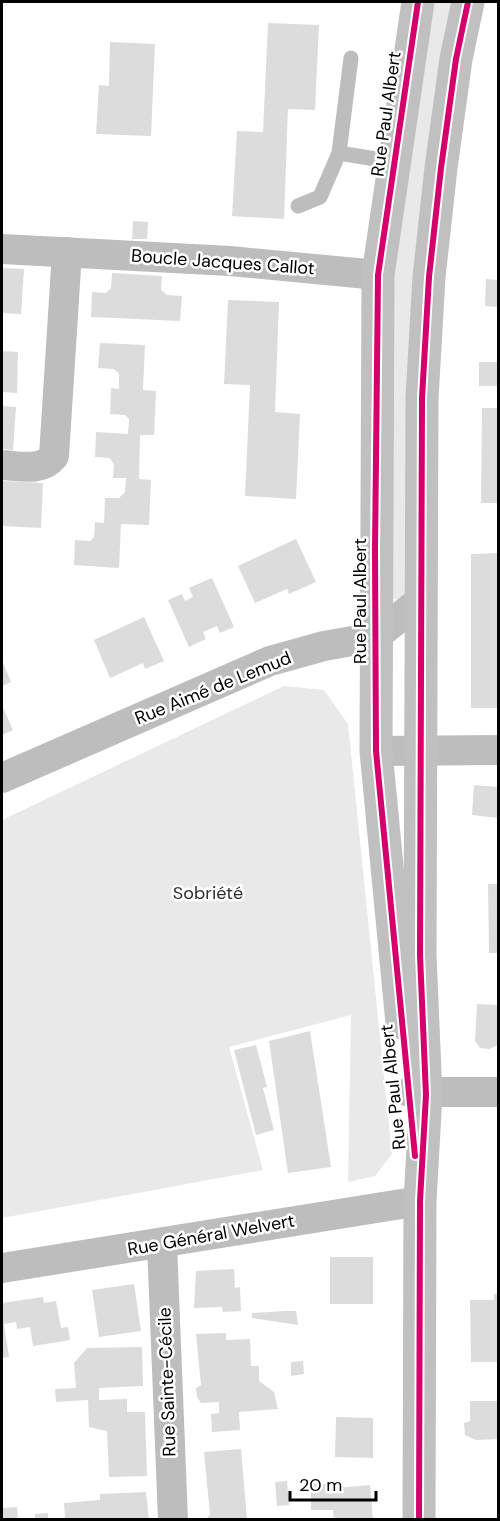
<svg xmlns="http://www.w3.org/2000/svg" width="500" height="1521" font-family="'DM Sans',sans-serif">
	<rect width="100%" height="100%" fill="#fff"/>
	<g fill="#e9e9e9">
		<polygon points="432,2 453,2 411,599 402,601 392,598 394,267"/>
		<polygon points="284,686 324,690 348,724 392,1154 375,1176 348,1182 351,1015 229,1047 263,1170 2,1218 2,820"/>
	</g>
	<g fill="#dcdcdc">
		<polygon points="268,23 319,25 315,110 288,109 284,219 232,216 237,131 263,132"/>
		<polygon points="110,42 155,44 151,136 96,134 99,85 109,86"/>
		<polygon points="133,221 148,222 147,239 132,239"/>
		<polygon points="2,268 24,269 21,314 2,313"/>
		<polygon points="112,273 162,276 161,290 167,295 182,296 180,321 91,317 92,292 106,293 111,288"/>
		<polygon points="486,279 498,280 498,307 485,306"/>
		<polygon points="228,300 279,302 275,412 300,414 296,499 245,496 250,385 224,384"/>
		<polygon points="100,343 145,345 143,390 156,391 154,435 140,435 139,479 151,480 149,525 121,524 119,568 74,565 75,540 90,541 94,537 95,522 104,523 105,498 119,498 125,492 126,478 113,478 114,465 110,458 95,457 96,432 128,434 129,419 125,415 110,414 111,388 119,389 119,374 114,369 98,368"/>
		<polygon points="2,351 18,352 17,393 2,392"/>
		<rect x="479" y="362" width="19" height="24"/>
		<polygon points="2,406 16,407 13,450 2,449"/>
		<polygon points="482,408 498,408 498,503 481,503"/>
		<polygon points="2,481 43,483 41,528 2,526"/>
		<polygon points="296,539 316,582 289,594 287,589 255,603 238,566"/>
		<polygon points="498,553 498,708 471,708 471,554"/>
		<polygon points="212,578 234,627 220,633 217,626 203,632 206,639 189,647 168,600 182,594 185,601 193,597 189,588"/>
		<polygon points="144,617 164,661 145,669 143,663 110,678 94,640"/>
		<polygon points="2,660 11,682 2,686"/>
		<polygon points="2,705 13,730 2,735"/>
		<polygon points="474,785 498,787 498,818 472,815"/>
		<polygon points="488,884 498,884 498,953 489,953"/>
		<polygon points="477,1004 498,1005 498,1045 489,1049 480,1048 475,1041"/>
		<polygon points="310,1031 331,1167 288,1173 269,1041"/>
		<polygon points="256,1045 267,1087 263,1088 274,1130 256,1135 234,1050"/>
		<rect x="330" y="1257" width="43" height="47"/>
		<polygon points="234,1269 235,1288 240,1287 241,1311 223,1312 222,1307 194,1308 196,1271"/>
		<polygon points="134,1284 141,1331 99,1337 92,1290"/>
		<polygon points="494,1294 498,1294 498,1362 471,1362 470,1300 494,1300"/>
		<polygon points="43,1297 44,1303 56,1301 61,1328 68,1327 70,1340 33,1346 30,1327 17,1329 16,1322 4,1324 9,1357 2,1358 2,1303"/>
		<polygon points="285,1311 296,1311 298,1325 252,1318 252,1313"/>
		<polygon points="226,1333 226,1340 250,1339 251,1366 259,1366 259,1381 274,1392 278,1409 239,1412 240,1430 212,1432 211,1414 219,1413 219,1402 201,1403 197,1397 196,1388 201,1385 196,1334"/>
		<polygon points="142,1347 143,1386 99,1388 99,1400 127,1399 127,1412 145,1412 147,1476 109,1477 107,1431 89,1427 88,1400 56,1402 55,1389 76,1388 74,1363 87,1348"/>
		<polygon points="303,1361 304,1374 291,1376 291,1362"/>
		<polygon points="470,1401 498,1401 498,1439 476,1440 465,1435 464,1423 470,1421"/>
		<polygon points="336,1417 373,1418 373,1458 335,1457"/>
		<polygon points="241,1449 247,1520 205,1520 210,1515 204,1452"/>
		<polygon points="287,1481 289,1505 277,1506 275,1482"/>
		<polygon points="311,1484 325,1484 325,1489 370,1485 373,1520 334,1520 333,1510 311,1510"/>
		<polygon points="146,1492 149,1520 65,1520 64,1503 100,1500 100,1494"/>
		<polygon points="17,1507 18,1520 2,1520 2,1508"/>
		<polygon points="48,1513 48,1520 35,1520 35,1514"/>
	</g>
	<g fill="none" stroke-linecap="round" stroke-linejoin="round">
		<g stroke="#bdbdbd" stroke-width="15">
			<polyline points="351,58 339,153 394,162"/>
			<polyline points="298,206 320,197 339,153"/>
		</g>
		<g stroke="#bdbdbd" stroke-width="30">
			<polyline points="2,249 230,261 378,275"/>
			<path d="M2 465C20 466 42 472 54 456L67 252"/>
			<polyline points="376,751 498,750"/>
			<polyline points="2,778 270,661 324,646 375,637 421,600"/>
			<polyline points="409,1092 498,1092"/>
			<polyline points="162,1244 173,1520"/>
			<polyline points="2,1268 420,1201"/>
		</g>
		<g stroke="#c0c0c0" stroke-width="33">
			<polyline points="402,1023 376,751 378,275 418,2"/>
			<polyline points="419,1520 420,1201 426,1095 420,955 422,398 429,277 441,168 456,59 468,2"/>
		</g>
		<defs>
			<g id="cycleway">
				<polyline points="415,1156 376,751 375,550 378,275 418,2"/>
				<polyline points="419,1520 420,1201 426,1095 420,955 422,398 429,277 441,168 456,59 468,2"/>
			</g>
		</defs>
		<use href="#cycleway" stroke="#fff" stroke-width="10"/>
		<use href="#cycleway" stroke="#d6006c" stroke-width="6"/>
	</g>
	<g text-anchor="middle" stroke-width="5" stroke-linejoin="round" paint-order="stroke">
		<g font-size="18" fill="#000" stroke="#fff">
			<text transform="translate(386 114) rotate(-82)" y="6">Rue Paul Albert</text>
			<text transform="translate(223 262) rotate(4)" y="6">Boucle Jacques Callot</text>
			<text transform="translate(360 601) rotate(-90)" y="6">Rue Paul Albert</text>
			<text transform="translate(213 688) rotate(-22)" y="6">Rue Aimé de Lemud</text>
			<text transform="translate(393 1087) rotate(-96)" y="6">Rue Paul Albert</text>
			<text transform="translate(211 1235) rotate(-10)" y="6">Rue Général Welvert</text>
			<text transform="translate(167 1382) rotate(-92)" y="6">Rue Sainte-Cécile</text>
		</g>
		<g font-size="18" fill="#2e2e2e" stroke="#fff">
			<text x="208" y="899">Sobriété</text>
		</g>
	</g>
	<rect width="500" height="1521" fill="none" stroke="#000000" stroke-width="6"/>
	<path d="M290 1491v9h86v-9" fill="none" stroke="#000000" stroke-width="3"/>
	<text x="299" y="1491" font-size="18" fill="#000000" stroke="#ffffff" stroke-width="4.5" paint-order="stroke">20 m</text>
</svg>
